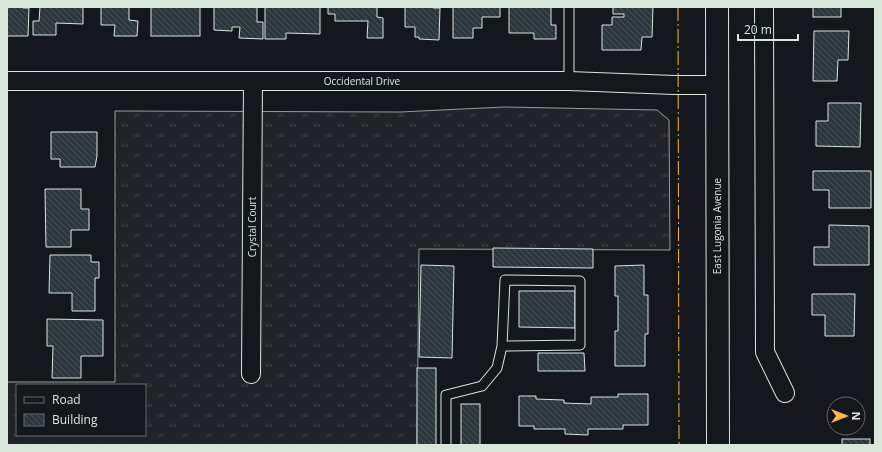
<svg xmlns="http://www.w3.org/2000/svg" width="882" height="452" font-family="'Open Sans',sans-serif">
	<defs>
		<pattern id="grass-tufts" width="24" height="20" patternUnits="userSpaceOnUse"><rect width="24" height="20" fill="#202428"/><path d="M3 7l-1-3M5 7V3M7 7l1-3M15 17l-1-3M17 17v-4M19 17l1-3" fill="none" stroke="#404447"/></pattern>
		<pattern id="building-back-hatch" width="6" height="6" patternUnits="userSpaceOnUse"><rect width="6" height="6" fill="#2c363c"/><path d="M-1 5l2 2M0 0l6 6M5-1l2 2" fill="none" stroke="#4a5358"/></pattern>
	</defs>
	<rect width="100%" height="100%" fill="#14181c"/>
	<path fill="url(#grass-tufts)" stroke="#939e99" fill-rule="evenodd" d="M504 107 657 110 669 120 670 250 419 249 417 445H7V382H115V111L400 112ZM17 385H145V435H17Z"/>
	<g fill="url(#building-back-hatch)" stroke="#d8e6dc">
		<polygon points="7,7 23,7 23,8 29,8 28,36 7,36"/>
		<polygon points="40,7 83,7 83,24 56,23 56,35 33,35 33,21 39,21"/>
		<polygon points="101,7 129,7 129,20 138,21 137,36 114,36 115,25 101,25"/>
		<rect x="151" y="7" width="49" height="29"/>
		<polygon points="214,7 257,7 257,22 263,22 263,39 239,38 240,27 232,27 232,31 214,30"/>
		<polygon points="265,7 320,7 320,34 286,33 286,39 265,39"/>
		<polygon points="328,7 377,7 377,17 383,18 383,38 367,38 368,21 335,21 335,14 328,14"/>
		<polygon points="405,7 433,7 433,8 440,8 439,40 419,39 419,37 415,37 415,27 405,27"/>
		<polygon points="453,7 500,7 500,17 482,17 482,28 473,28 473,38 453,38"/>
		<polygon points="509,7 551,7 551,25 556,25 556,39 534,39 534,33 509,33"/>
		<polygon points="613,7 653,7 652,37 642,37 641,50 602,50 602,25 612,25 612,17 624,17 624,14 613,14"/>
		<rect x="813" y="7" width="28" height="10"/>
		<polygon points="814,31 849,31 848,60 838,60 837,81 813,81"/>
		<polygon points="828,103 861,103 860,147 816,146 816,121 828,121"/>
		<polygon points="51,132 97,132 97,156 95,167 60,167 60,159 51,159"/>
		<polygon points="813,171 871,171 871,208 829,208 829,190 813,190"/>
		<polygon points="45,189 81,189 81,209 89,209 89,230 71,230 71,247 46,247"/>
		<polygon points="829,225 869,226 869,265 814,265 814,247 829,247"/>
		<polygon points="493,248 593,249 593,268 493,267"/>
		<polygon points="50,255 91,255 91,262 99,262 99,278 95,278 95,311 72,311 72,293 49,293"/>
		<polygon points="421,265 454,266 452,358 419,357"/>
		<polygon points="644,265 644,295 648,295 648,334 645,334 645,366 615,366 615,331 618,331 618,296 615,296 615,266"/>
		<polygon points="519,291 575,291 575,328 519,327"/>
		<polygon points="812,294 855,294 854,336 825,336 825,315 812,315"/>
		<polygon points="47,319 103,320 103,356 81,356 81,378 52,378 53,346 47,346"/>
		<polygon points="538,353 584,353 585,371 538,371"/>
		<rect x="417" y="368" width="19" height="77"/>
		<polygon points="618,394 648,394 648,425 623,425 623,429 588,429 588,435 565,434 565,429 534,429 534,426 519,426 519,396 536,396 536,399 564,400 564,403 591,404 591,397 618,397"/>
		<rect x="461" y="404" width="19" height="41"/>
		<rect x="842" y="439" width="28" height="6"/>
	</g>
	<g fill="none" stroke-linecap="round" stroke-linejoin="round">
		<defs>
			<g id="service">
				<polyline points="569,7 569,81"/>
				<polyline points="446,445 446,395 482,386 497,368 502,346 505,280 580,281 580,345 502,346"/>
			</g>
			<g id="minor">
				<polyline points="764,7 765,352 785,393"/>
				<polyline points="7,81 569,81 674,85 717,85"/>
				<polyline points="251,374 253,81"/>
			</g>
			<polyline id="secondary" points="717,7 718,445"/>
		</defs>
		<use href="#service" stroke="#d8e6dc" stroke-width="11"/>
		<use href="#minor" stroke="#d8e6dc" stroke-width="20"/>
		<use href="#secondary" stroke="#d8e6dc" stroke-width="24"/>
		<use href="#service" stroke="#14181c" stroke-width="9"/>
		<use href="#minor" stroke="#14181c" stroke-width="18"/>
		<use href="#secondary" stroke="#14181c" stroke-width="22"/>
		<polyline stroke="#ffb74d" stroke-width="1" stroke-dasharray="14 3 2 3" stroke-linecap="butt" points="678,7 679,445"/>
	</g>
	<g text-anchor="middle" stroke-width="3" stroke-linejoin="round" paint-order="stroke">
		<g font-size="10" fill="#d8e6dc" stroke="#14181c">
			<text x="362" y="85">Occidental Drive</text>
			<text transform="translate(717 226) rotate(-90)" y="4">East Lugonia Avenue</text>
			<text transform="translate(252 227) rotate(-90)" y="4">Crystal Court</text>
		</g>
	</g>
	<rect width="882" height="452" fill="none" stroke="#d8e6dc" stroke-width="16"/>
	<rect x="16" y="384" width="130" height="52" fill="#14181c" stroke="#626a69"/>
	<rect x="24" y="397" width="20" height="6" fill="#14181c" stroke="#626a69"/>
	<text x="52" y="404" font-size="12" fill="#d8e6dc">Road</text>
	<rect x="24" y="414" width="20" height="12" fill="url(#building-back-hatch)" stroke="#626a69"/>
	<text x="52" y="424" font-size="12" fill="#d8e6dc">Building</text>
	<g transform="translate(846 416) rotate(90)"><circle r="19" fill="#14181c" stroke="#626a69"/>
	<path d="M0-3L7 15L0 10L-7 15Z" fill="#ffb74d"/>
	<text y="-6" font-size="11" font-weight="bold" text-anchor="middle" fill="#d8e6dc">N</text>
	</g>
	<path d="M738 34v6h60v-6" fill="none" stroke="#d8e6dc" stroke-width="2"/>
	<text x="744" y="34" font-size="12" fill="#d8e6dc" stroke="#14181c" stroke-width="3" paint-order="stroke">20 m</text>
</svg>
